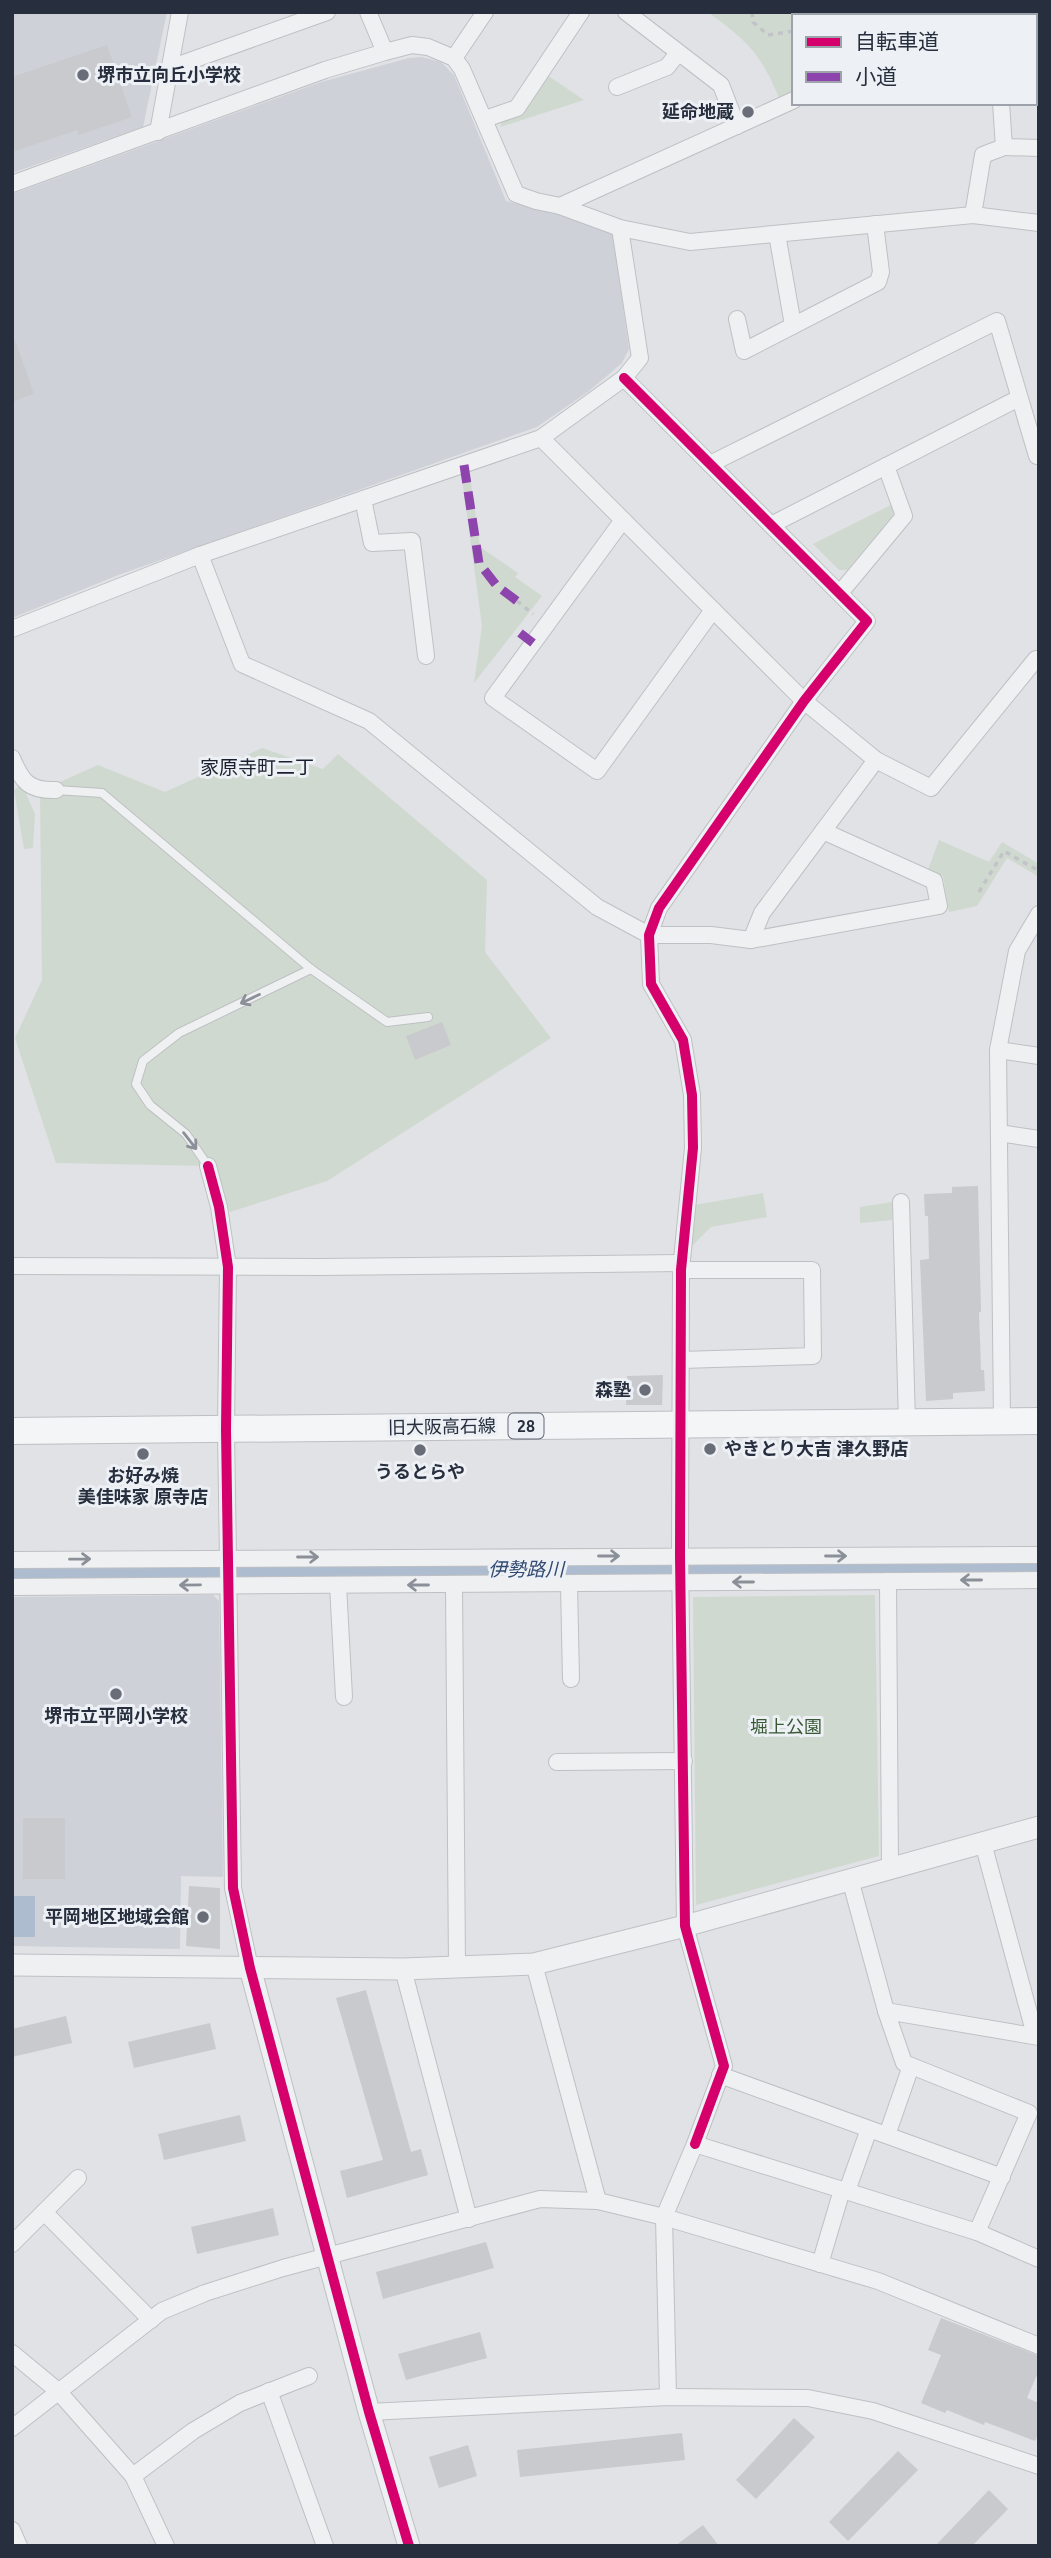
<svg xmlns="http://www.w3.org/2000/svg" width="1051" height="2558" font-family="Ubuntu,'Noto Sans JP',sans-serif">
	<rect width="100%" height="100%" fill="#e0e2e5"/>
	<g fill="#ced1d8">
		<polygon points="12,12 167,12 143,127 12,173"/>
		<polygon points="422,57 441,62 454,75 506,201 602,225 613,236 629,349 622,363 589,391 537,427 121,574 12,618 12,194 321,82 409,58"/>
		<polygon points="213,1595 219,1601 223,1877 181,1876 180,1949 12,1946 12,1597"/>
	</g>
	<g fill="#d0d9d0">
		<path d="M708 12H1002L994 16H794V92L779 98C760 52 748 42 708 12Z"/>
		<polygon points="547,75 584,100 500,127 504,118"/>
		<polygon points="470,476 480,547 518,573 515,577 542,596 474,683 482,626 462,478"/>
		<polygon points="893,504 893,515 847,570 839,570 813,544"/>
		<polygon points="262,748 323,769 338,754 487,880 485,952 551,1038 327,1181 230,1212 208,1166 56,1163 15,1038 42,980 40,791 98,765 165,792"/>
		<polygon points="22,785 35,814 33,848 24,849 14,790"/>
		<polygon points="939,840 989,862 1002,842 1039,864 1039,877 1007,858 977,906 949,912 943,876 928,870"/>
		<polygon points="763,1193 767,1217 711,1227 690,1248 695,1205"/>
		<polygon points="892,1202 892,1220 860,1223 860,1207"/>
		<polygon points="875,1595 879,1856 696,1905 693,1597"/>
	</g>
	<rect fill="#aebcd0" x="12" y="1896" width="23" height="41"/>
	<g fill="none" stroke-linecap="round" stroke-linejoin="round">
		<polyline stroke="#aebcd0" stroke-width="37" points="12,1571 557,1567 1039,1568"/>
	</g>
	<g fill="#c8cacd">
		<polygon points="107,45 132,117 79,135 77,130 12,152 12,77"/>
		<polygon points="12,340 15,340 34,394 12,402"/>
		<polygon points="442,1022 451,1045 415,1060 406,1036"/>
		<polygon points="978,1186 981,1312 979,1312 981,1370 984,1370 985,1391 953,1393 953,1399 926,1401 920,1260 929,1259 928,1216 925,1216 924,1194 952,1193 952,1187"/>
		<polygon points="663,1375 662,1405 626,1405 627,1376"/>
		<rect x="23" y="1818" width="42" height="61"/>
		<polygon points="189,1886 220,1888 220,1949 186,1946"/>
		<polygon points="366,1990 411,2152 421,2149 428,2175 347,2198 340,2171 383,2160 336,1998"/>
		<polygon points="66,2016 72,2043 12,2057 12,2029"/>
		<polygon points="210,2023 216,2049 134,2068 128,2042"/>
		<polygon points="240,2115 246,2141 164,2160 158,2134"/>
		<polygon points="273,2208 279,2235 197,2254 191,2227"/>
		<polygon points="486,2242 494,2268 383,2299 376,2272"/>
		<polygon points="941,2318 1039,2356 1039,2370 1027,2398 1039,2403 1039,2432 1035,2441 985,2422 984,2425 947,2410 945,2413 921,2403 941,2355 928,2350"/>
		<polygon points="480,2332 487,2358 406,2380 398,2354"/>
		<polygon points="794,2418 815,2437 756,2499 736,2480"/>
		<polygon points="682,2433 685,2460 520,2477 517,2450"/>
		<polygon points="468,2445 477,2476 439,2488 429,2457"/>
		<polygon points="898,2451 918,2470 848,2541 829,2522"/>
		<polygon points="989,2490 1008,2509 972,2546 935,2546"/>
		<polygon points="703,2525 719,2546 675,2546"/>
	</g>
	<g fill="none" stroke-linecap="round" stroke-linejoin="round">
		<defs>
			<g id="service">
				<polyline points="56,790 102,793 311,969 387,1022 428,1017"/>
				<polyline points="208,1166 186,1134 150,1105 136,1084 143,1061 179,1033 311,969"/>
			</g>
			<g id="minor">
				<polyline points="368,12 385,52"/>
				<polyline points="626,12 721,85 737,126"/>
				<polyline points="1012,16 1020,12"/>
				<polyline points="454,58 485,12"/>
				<polyline points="170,68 327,12"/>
				<polyline points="1035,82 1039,82"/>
				<polyline points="617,87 667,67 678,53"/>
				<polyline points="485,119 517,108 581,12"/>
				<polyline points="158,132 180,12"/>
				<polyline points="1004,147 1039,148"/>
				<polyline points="12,184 325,70 385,52 412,45 428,47 454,58 462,69 516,194 536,201 560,206 620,228 690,242 973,215 1039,223"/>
				<polyline points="560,206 794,100"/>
				<polyline points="973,215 983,155 1004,147 1001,103"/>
				<polyline points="777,234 793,325"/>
				<polyline points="737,319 744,351 878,282 881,272 875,224"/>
				<polyline points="624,378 867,621 804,701 659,908 649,935 651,984 683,1040 692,1095 693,1148 681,1270 680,1556 685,1926 724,2066 695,2144"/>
				<polyline points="541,438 804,701 876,760 931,788 1036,659 1039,662"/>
				<polyline points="710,464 997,321 1037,456"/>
				<polyline points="363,499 372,543 412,541 426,656"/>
				<polyline points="623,520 493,698 597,771 713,610"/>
				<polyline points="771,525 1019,398"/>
				<polyline points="200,555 242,664 369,721 597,907 649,935 711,935 751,940 939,906 934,881 823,831"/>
				<polyline points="840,593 904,516 886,466"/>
				<polyline points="12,629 200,555 541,438 624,378 640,358 620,228"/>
				<path d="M12 758C22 782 29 791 56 790"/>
				<polyline points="751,940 762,913 876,760"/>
				<polyline points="998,1050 1039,1056"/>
				<polyline points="999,1133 1039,1139"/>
				<polyline points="208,1166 219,1207 228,1267 226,1430 233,1888 250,1968"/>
				<polyline points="901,1202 907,1423"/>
				<polyline points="12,1266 320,1267 682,1263"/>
				<polyline points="681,1360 813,1356 812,1270 681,1270"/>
				<polyline points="1002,1421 998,1050 1017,951 1039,914"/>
				<polyline points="12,1560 1039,1555"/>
				<polyline points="888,1581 890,1868"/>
				<polyline points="569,1584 571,1679"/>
				<polyline points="338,1585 344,1697"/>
				<polyline points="454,1585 457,1968"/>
				<polyline points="12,1587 1039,1580"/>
				<polyline points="557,1762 684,1761"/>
				<polyline points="983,1843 1035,2035"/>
				<polyline points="850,1879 886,2011"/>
				<polyline points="534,1964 598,2201"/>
				<polyline points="403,1969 469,2219"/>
				<polyline points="720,2075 1002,2177"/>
				<polyline points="887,2135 911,2066"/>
				<polyline points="847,2191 869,2129"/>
				<polyline points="44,2212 151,2320"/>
				<polyline points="977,2232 1029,2113 904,2063 886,2011 1039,2037"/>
				<polyline points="12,2244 78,2178"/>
				<polyline points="820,2264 842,2190"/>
				<polyline points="12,2353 58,2391 133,2476 166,2546"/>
				<polyline points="269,2391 325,2546"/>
				<polyline points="668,2397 664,2217 695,2144 977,2232 1039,2259"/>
				<polyline points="369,2412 668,2397 808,2398 873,2411 1039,2466"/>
				<polyline points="12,2428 162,2311 205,2293 283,2268 540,2199 598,2201 664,2217 878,2281 1039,2346"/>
				<polyline points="133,2476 193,2431 240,2403 309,2376"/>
				<polyline points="12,2530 19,2546"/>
			</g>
			<g id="tertiary">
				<polyline points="12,1965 403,1969 534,1964 685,1926 1039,1827"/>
				<polyline points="250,1968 369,2412 409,2546"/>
			</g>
			<polyline id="primary" points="12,1431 1039,1421"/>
		</defs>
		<use href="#service" stroke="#bec0c3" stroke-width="10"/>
		<use href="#minor" stroke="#bec0c3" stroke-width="18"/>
		<use href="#tertiary" stroke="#bec0c3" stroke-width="23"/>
		<use href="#primary" stroke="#bcbfc3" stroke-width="28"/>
		<g stroke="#c2c3c8" stroke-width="3.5" stroke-dasharray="5 5" stroke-linecap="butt">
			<polyline points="752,12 753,22 768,35 794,31"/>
			<polyline points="910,16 937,12"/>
			<polyline points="517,601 533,614"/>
			<polyline points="979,892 1004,851 1039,871"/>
		</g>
		<use href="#service" stroke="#eff0f2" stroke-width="8"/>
		<use href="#minor" stroke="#eff0f2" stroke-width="16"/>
		<use href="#tertiary" stroke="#eff0f2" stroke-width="21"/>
		<use href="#primary" stroke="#f4f5f6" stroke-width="26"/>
		<g stroke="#8e44ad" stroke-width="9" stroke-dasharray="18 9" stroke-linecap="butt">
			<polyline points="464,465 479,563 497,586 517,601"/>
			<polyline points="520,633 533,643"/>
		</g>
		<defs>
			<g id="cycleway">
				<polyline points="624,378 867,621 804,701 659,908 649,935 651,984 683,1040 692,1095 693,1148 681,1270 680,1556 685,1926 724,2066 695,2144"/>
				<polyline points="208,1166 219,1207 228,1267 226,1430 233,1888 250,1968 369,2412 409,2546"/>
			</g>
		</defs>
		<use href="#cycleway" stroke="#edf0f5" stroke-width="15"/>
		<use href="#cycleway" stroke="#d6006c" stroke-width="10"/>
	</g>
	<defs><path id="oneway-shaft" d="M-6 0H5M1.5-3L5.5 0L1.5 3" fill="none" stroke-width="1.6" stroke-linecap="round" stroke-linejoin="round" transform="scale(1.75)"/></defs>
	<g stroke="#8b8f98">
		<use href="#oneway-shaft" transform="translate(250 999) rotate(154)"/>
		<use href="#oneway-shaft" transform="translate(190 1141) rotate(52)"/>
		<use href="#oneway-shaft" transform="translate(609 1556)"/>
		<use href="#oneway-shaft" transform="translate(836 1556)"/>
		<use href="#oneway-shaft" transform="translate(308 1557)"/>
		<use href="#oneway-shaft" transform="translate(80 1559) rotate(-1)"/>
		<use href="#oneway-shaft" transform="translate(971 1580) rotate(180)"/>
		<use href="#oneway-shaft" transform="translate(743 1582) rotate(180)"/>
		<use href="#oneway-shaft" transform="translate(190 1585) rotate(179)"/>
		<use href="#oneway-shaft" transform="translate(418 1585) rotate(-180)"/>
	</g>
	<g fill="#686d78" stroke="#edf0f5" stroke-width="2.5">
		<circle cx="83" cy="75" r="7"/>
		<circle cx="748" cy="112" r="7"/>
		<circle cx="645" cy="1390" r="7"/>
		<circle cx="710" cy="1449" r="7"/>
		<circle cx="420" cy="1450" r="7"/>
		<circle cx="143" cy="1454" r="7"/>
		<circle cx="116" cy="1694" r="7"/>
		<circle cx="203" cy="1917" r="7"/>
	</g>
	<g text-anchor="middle" stroke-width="6" stroke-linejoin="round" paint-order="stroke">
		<rect fill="#edf0f5" stroke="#626874" stroke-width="2" x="508.5" y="1413.5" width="35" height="25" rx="5"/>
		<g font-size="16" font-weight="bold" fill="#272e3d">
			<text x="526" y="1432">28</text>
		</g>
		<g font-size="18" font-weight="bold" fill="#272e3d" stroke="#edf0f5" text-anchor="end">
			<text x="97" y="81" text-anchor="start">堺市立向丘小学校</text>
			<text x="734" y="118">延命地蔵</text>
			<text x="631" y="1396">森塾</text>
			<text x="724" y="1455" text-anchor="start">やきとり大吉 津久野店</text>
			<text x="420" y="1478" text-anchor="middle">うるとらや</text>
			<text x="143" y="1482" text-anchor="middle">お好み焼<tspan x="143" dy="21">美佳味家 原寺店</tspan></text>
			<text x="116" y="1722" text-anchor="middle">堺市立平岡小学校</text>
			<text x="189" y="1923">平岡地区地域会館</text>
		</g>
		<g font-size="18" fill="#272e3d" stroke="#edf0f5">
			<text transform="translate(442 1427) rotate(-1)" y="6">旧大阪高石線</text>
		</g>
		<g font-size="18" fill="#395935" stroke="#edf0f5">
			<text x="786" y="1733">堀上公園</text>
		</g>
		<g font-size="19" fill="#191f2e" stroke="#edf0f5">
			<text x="257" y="774">家原寺町二丁</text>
		</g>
		<g font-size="19" font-style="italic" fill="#324a71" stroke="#edf0f5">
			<text x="526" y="1576">伊勢路川</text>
		</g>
	</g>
	<rect width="1051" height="2558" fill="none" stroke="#272e3d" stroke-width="28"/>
	<rect x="792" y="14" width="245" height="91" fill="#edf0f5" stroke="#9ea2ab" stroke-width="2"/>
	<rect x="806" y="37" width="35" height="10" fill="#d6006c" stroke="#9ea2ab" stroke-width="2"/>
	<text x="855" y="49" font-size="21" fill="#272e3d">自転車道</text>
	<rect x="806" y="72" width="35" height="10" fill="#8e44ad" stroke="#9ea2ab" stroke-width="2"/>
	<text x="855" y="84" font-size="21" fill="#272e3d">小道</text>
</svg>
